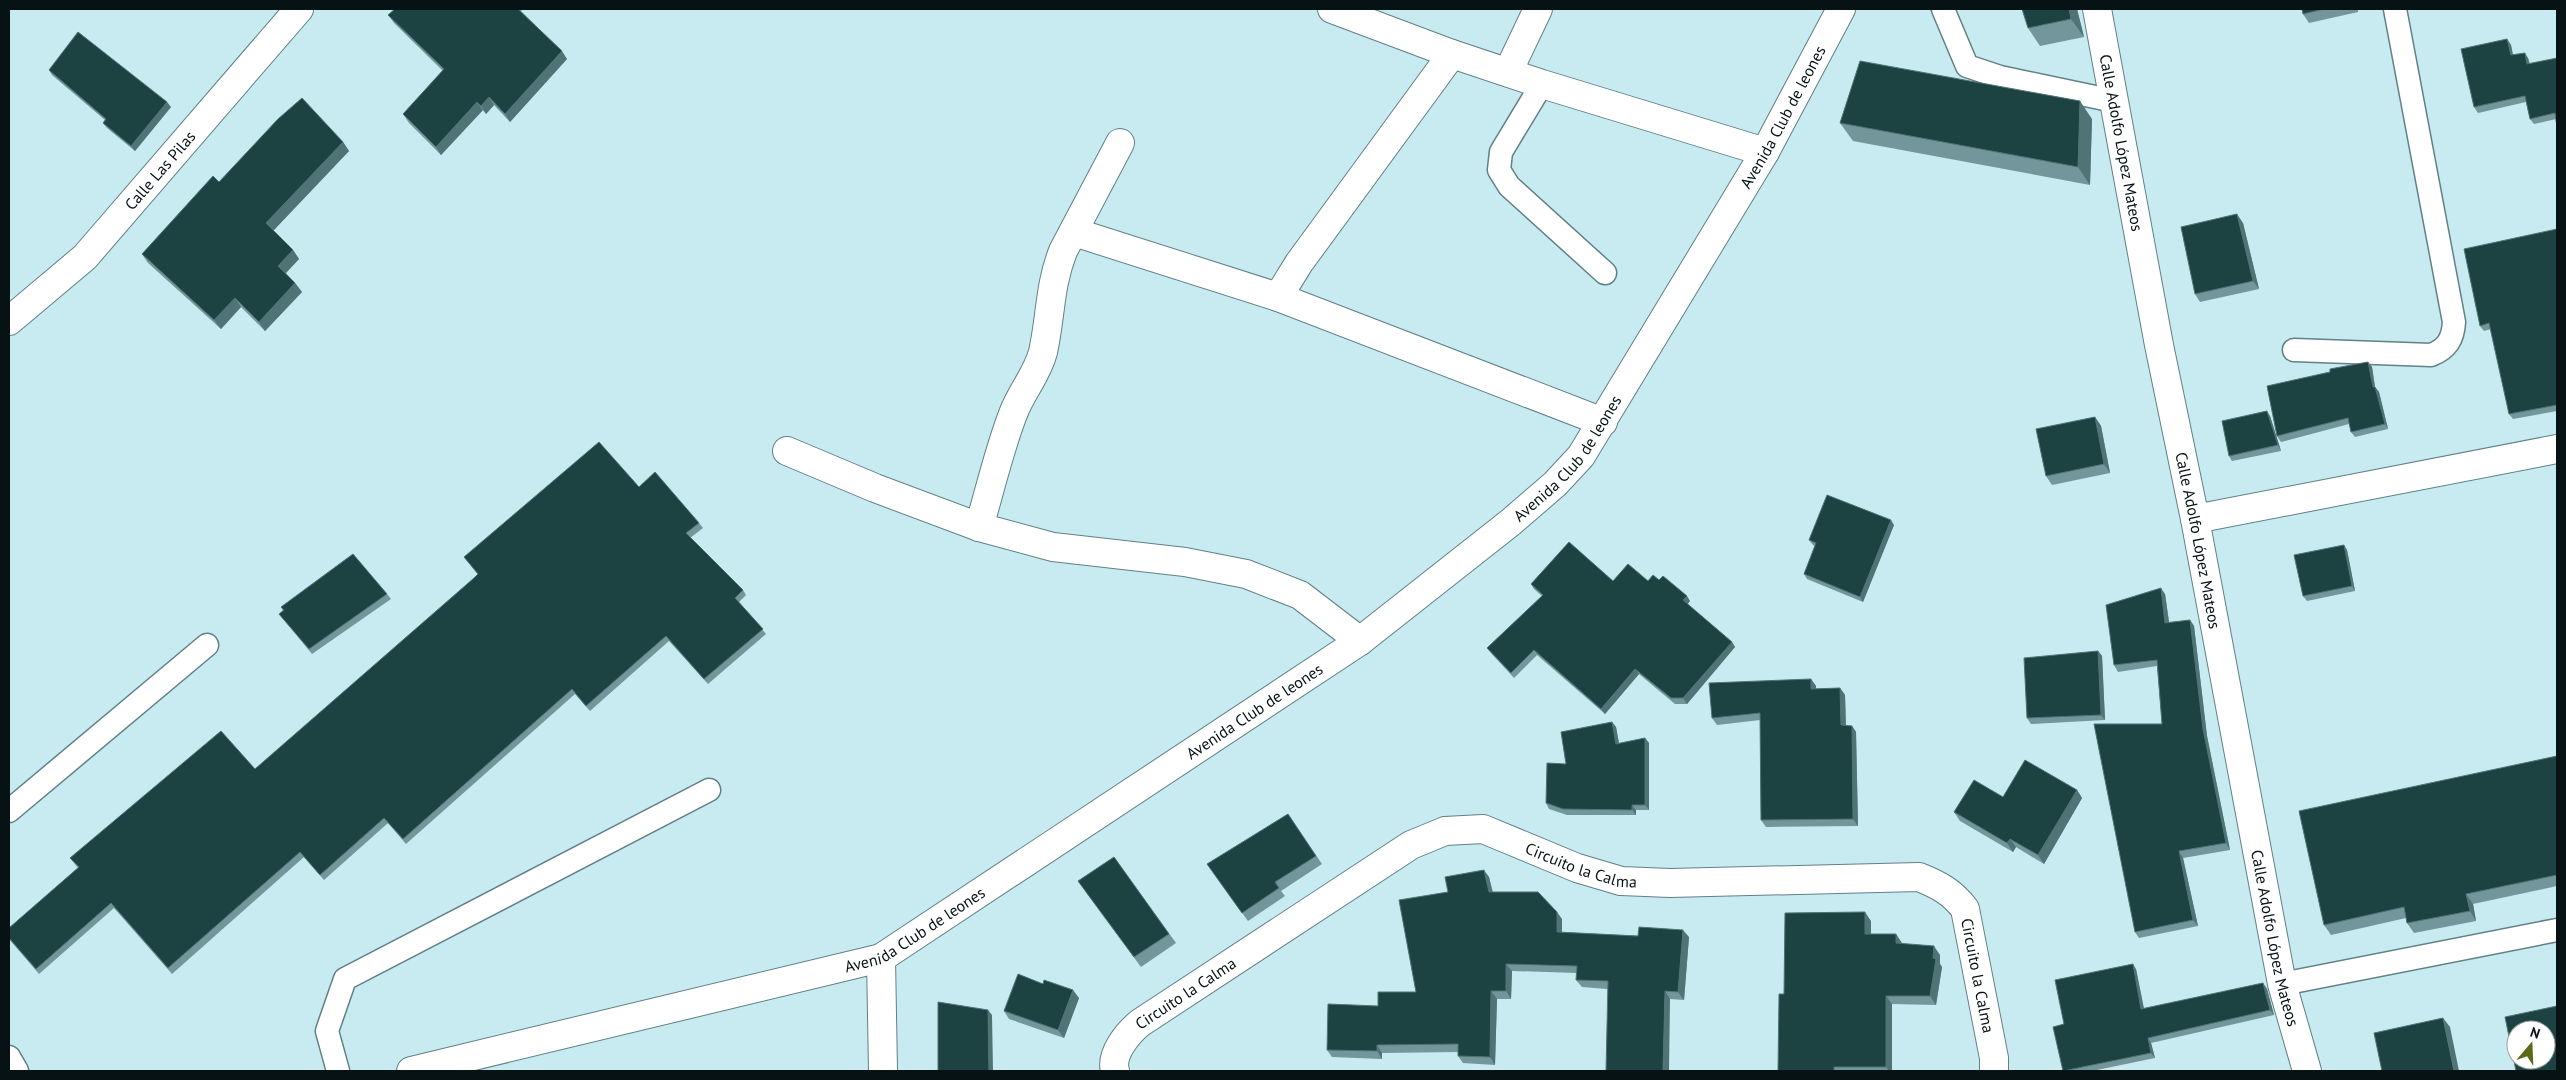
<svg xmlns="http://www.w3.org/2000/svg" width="2566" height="1080" font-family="'PT Sans',sans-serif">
	<rect width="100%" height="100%" fill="#c8eaf1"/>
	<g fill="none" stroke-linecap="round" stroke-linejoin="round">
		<defs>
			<g id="lane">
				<polyline points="1943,9 1967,66 2000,77 2114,101"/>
				<polyline points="1542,84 1501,152 1499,170 1509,186 1605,273"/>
				<path d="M2294 350 2431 355C2447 349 2453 339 2454 322L2395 9"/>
				<polyline points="9,811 207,645"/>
				<polyline points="2282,984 2557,930"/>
				<polyline points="9,1057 17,1071"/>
				<polyline points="338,1071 327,1031 345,979 709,790"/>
			</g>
			<g id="street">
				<polyline points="1332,9 1452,54"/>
				<path id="s1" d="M2097 9 2159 345 2195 519 2282 984 2307 1071"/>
				<polyline points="1508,72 1538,9"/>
				<polyline points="1074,232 1278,297"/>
				<path id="s2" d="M9 321 85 257 299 9"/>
				<polyline points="1603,422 1278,297 1299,263 1452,54 1542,84 1765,152"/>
				<polyline points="787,451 875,488 979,527 1053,547 1185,562 1246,574 1300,595 1360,641"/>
				<polyline points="2195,519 2557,449"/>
				<path d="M979 527C990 490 999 450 1013 414 1021 392 1037 375 1043 352 1051 316 1049 287 1063 251L1120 143"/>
				<polyline points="881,958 883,1071"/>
				<path id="s3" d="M411 1071 881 958 1360 641 1511 522 1555 484 1581 456 1765 152 1841 9"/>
				<path id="s4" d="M1115 1071C1110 1054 1128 1033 1140 1023L1411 845 1445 831 1483 829 1577 868 1621 881 1670 883 1919 877C1939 885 1952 892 1965 909L1994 1058V1071"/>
			</g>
		</defs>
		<use href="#lane" stroke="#618087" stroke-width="25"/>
		<use href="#street" stroke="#618087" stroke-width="30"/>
		<use href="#lane" stroke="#fff" stroke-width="22"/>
		<use href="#street" stroke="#fff" stroke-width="28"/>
	</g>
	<g fill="#72969a">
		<polygon points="395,9 523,9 521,11 567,59 510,122 494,105 486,114 483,110 441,155 409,123 403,114 443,71 394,23 388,15"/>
		<polygon points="2077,9 2084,37 2040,46 2028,28"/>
		<polygon points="2302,9 2358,9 2358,12 2309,23 2303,14"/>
		<polygon points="2507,39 2511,45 2513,55 2528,58 2530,64 2557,58 2556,119 2534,124 2530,119 2526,102 2478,113 2474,107"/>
		<polygon points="49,70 171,107 135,151 107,128 103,123 105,120 52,75"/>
		<polygon points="2092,119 2090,185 1853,141 1840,123"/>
		<polygon points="343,142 349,151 273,231 293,250 299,259 286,273 295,283 302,292 265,331 241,307 221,329 148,263 142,254 219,182"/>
		<polygon points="2243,223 2259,289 2200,302 2195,294"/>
		<polygon points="2557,229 2557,411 2513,419 2509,414 2491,329 2484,331 2480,326"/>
		<polygon points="2368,362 2372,367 2375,387 2379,392 2388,429 2355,437 2351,432 2349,424 2281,442 2277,436 2330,372"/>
		<polygon points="2270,416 2281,451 2232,461 2229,456"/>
		<polygon points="2095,417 2101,426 2110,473 2052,485 2046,476"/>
		<polygon points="639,487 699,523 703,528 690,538 743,590 746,595 739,602 766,634 708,684 669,641 590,711 575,694 406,844 388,823 324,880 304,857 172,974 114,908 39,974 9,939 9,928 78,868 70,858 255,769"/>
		<polygon points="1894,525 1863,602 1807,579 1804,574 1815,546 1813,545 1809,540"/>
		<polygon points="2344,545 2347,550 2355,591 2307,601 2303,596"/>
		<polygon points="1659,580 1690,601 1687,604 1732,642 1735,647 1687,704 1675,704 1639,674 1605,714 1537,655 1514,678 1491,653 1487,648 1542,596 1534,589 1531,584"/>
		<polygon points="387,594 391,599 312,654 279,614 283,611 281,607"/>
		<polygon points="2165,594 2169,622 2190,620 2194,626 2207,736 2230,850 2183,858 2198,926 2139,938 2135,932 2162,724 2157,666 2118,672 2114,665"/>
		<polygon points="2098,651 2102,656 2105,720 2031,724 2027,718"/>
		<polygon points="1811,679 1816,686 1816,689 1840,688 1845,695 1846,725 1852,726 1856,732 1858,826 1766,827 1761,820 1760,720 1717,725 1712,718"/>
		<polygon points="1612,722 1616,727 1619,743 1645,738 1649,743 1649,810 1636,810 1636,815 1567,815 1549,809 1546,803 1566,764"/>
		<polygon points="2557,756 2557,886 2473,904 2476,921 2414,933 2407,923 2406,918 2331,935 2324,925"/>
		<polygon points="2077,790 2082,798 2044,864 2016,847 2013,852 1960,821 1954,812 2003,797"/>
		<polygon points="1288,814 1322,864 1281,891 1285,896 1248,921 1207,864"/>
		<polygon points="1114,857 1176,943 1141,967 1085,891"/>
		<polygon points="1489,877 1493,892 1562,919 1562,932 1638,936 1689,937 1684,1000 1670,999 1607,989 1582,987 1576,980 1577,973 1512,971 1511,999 1497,999 1495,1065 1463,1063 1458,1056 1458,1052 1382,1053 1382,1059 1332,1057 1327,1050 1378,1006 1416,992 1448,892"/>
		<polygon points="1871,921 1871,934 1896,934 1902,944 1940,955 1940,964 1942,967 1936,1005 1892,1004 1892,1071 1778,1071 1784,994"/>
		<polygon points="2136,969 2144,1009 2263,983 2267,989 2274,1015 2151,1043 2155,1058 2092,1071 2063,1071 2064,1024"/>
		<polygon points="1079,998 1064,1038 1009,1019 1004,1011"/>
	</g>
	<g fill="#507476">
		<polygon points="2069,9 2077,9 2084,37 2071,19"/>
		<polygon points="2507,39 2511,45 2514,61 2511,55"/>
		<polygon points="562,51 567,59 510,122 505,114"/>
		<polygon points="2525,53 2528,58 2531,70 2527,64"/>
		<polygon points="489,97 494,105 486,114 481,106"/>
		<polygon points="2080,101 2092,119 2090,185 2078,167"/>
		<polygon points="167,102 171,107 135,151 131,146"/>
		<polygon points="477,102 483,110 441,155 436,147"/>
		<polygon points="343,142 349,151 272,232 266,223"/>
		<polygon points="2237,214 2243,223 2259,289 2253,281"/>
		<polygon points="293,250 299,259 284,275 278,266"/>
		<polygon points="295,283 302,292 265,331 259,322"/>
		<polygon points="235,298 241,307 221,329 214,320"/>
		<polygon points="2368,362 2372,367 2375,387 2379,392 2388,429 2385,424 2373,387"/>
		<polygon points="2267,411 2270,416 2281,451 2278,445"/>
		<polygon points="2095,417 2101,426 2110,473 2104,464"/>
		<polygon points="1891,520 1894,525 1863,602 1860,597"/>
		<polygon points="2344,545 2347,550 2355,591 2352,586"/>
		<polygon points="2161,588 2165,594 2170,629 2165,623"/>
		<polygon points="1687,596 1690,601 1686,606 1683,600"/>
		<polygon points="2190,620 2194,626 2207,736 2230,850 2226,843 2203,729"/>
		<polygon points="1732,642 1735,647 1687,704 1683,698"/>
		<polygon points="2098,651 2102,656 2105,720 2101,715"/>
		<polygon points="1635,669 1639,674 1605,714 1601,709"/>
		<polygon points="1811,679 1816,686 1816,696 1811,689"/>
		<polygon points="1840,688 1845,695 1846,732 1841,725"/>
		<polygon points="1612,722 1616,727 1620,749 1616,744"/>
		<polygon points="1852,726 1856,732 1858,826 1853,819"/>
		<polygon points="1645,738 1649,743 1649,810 1645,805"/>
		<polygon points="2077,790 2082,798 2044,864 2038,855"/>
		<polygon points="1632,805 1636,810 1636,815 1632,810"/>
		<polygon points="2010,839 2016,847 2013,852 2007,843"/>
		<polygon points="2179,851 2183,858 2198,926 2193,920"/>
		<polygon points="1484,870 1489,877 1494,900 1489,892"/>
		<polygon points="2466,894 2473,904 2476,921 2470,911"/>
		<polygon points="1557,912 1562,919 1562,939 1557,932"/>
		<polygon points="1865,912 1871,921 1871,943 1865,934"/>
		<polygon points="1683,930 1689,937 1684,1000 1678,992"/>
		<polygon points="1896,934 1902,943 1902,952 1896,943"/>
		<polygon points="1934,946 1940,955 1940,964 1942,967 1936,1005 1930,996"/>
		<polygon points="1506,964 1512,971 1511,999 1506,991"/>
		<polygon points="2133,964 2136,969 2145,1014 2141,1009"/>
		<polygon points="2263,983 2267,989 2274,1015 2270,1010"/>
		<polygon points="1073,990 1079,998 1064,1038 1058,1030"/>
		<polygon points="1491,991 1497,999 1495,1065 1490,1057"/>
		<polygon points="1665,991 1670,999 1669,1071 1663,1071"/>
		<polygon points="1886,996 1892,1004 1892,1071 1889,1071 1886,1067"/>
		<polygon points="988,1010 992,1015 993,1071 989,1071"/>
		<polygon points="2443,1018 2450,1027 2459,1071 2454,1071"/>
		<polygon points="2148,1038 2151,1043 2155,1058 2151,1053"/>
		<polygon points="1377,1045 1382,1053 1382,1059 1377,1051"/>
	</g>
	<g fill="#1d4242" stroke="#507476" fill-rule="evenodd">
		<polygon points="395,9 518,9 562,51 505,114 489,97 481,106 477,102 436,147 403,114 444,69 388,15"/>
		<polygon points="2022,9 2069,9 2071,19 2028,28"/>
		<polygon points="2302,9 2324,9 2303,14"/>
		<polygon points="78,32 167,102 131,146 103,123 106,119 49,70"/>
		<polygon points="2507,39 2511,55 2525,53 2527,64 2557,58 2557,127 2555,113 2530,119 2525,96 2474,107 2461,49"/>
		<polygon points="1860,61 2080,101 2078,167 1840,123"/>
		<polygon points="302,98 343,142 266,223 293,250 278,266 295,283 259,322 235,298 214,320 142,254 213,176 219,182 278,119"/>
		<polygon points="2237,214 2253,281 2195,294 2181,227"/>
		<polygon points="2557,229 2557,405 2509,414 2489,323 2480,326 2464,249"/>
		<polygon points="2368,362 2373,387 2375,387 2385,424 2351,432 2348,418 2277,436 2267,386 2330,372 2330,369"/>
		<polygon points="2267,411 2278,445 2229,456 2222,421"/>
		<polygon points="2095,417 2104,464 2046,476 2036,429"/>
		<polygon points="599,442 639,487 655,472 699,523 686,533 743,590 735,598 763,629 704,679 666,636 586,706 572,689 403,839 384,818 320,875 300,852 168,968 111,903 36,969 9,938 9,928 79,867 70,858 221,731 255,769 474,578 478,574 464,557"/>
		<polygon points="1827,495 1891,520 1860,597 1804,574 1816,543 1809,540"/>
		<polygon points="1569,542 1613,581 1628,564 1648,581 1653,575 1659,580 1663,576 1687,596 1683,600 1732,642 1683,698 1671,698 1635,669 1601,709 1534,650 1511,673 1487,648 1543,595 1531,584"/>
		<polygon points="2344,545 2352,586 2303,596 2294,555"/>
		<polygon points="353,554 387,594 309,649 279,614 284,610 281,607"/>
		<polygon points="2161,588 2165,623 2190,620 2203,729 2226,843 2179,851 2193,920 2135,932 2094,724 2162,724 2157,660 2114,665 2106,605"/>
		<polygon points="2098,651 2101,715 2027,718 2024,658"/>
		<polygon points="1811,679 1811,689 1840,688 1841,725 1852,726 1853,819 1761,820 1760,713 1712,718 1709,683"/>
		<polygon points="1612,722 1616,744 1645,738 1645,805 1632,805 1632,810 1563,809 1546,803 1547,763 1566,764 1561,732"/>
		<polygon points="2557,756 2557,875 2466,894 2470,911 2407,923 2404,907 2324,925 2299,811"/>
		<polygon points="2025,760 2077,790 2038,855 2010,839 2007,843 1954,812 1974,780 2003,797"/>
		<polygon points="1288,814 1316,856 1275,882 1279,888 1242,913 1207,864"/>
		<polygon points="1114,857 1169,934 1134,957 1078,881"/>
		<polygon points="1484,870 1489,892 1538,892 1557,912 1557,932 1638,936 1639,927 1683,930 1678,992 1665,991 1663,1071 1606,1071 1608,981 1576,980 1577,966 1506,964 1506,991 1491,991 1490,1057 1458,1056 1458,1044 1377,1045 1377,1051 1327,1050 1328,1004 1378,1006 1378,992 1416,992 1399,900 1448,892 1445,877"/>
		<polygon points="1865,912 1865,934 1896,934 1896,943 1934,946 1933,958 1936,959 1930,996 1886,996 1886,1067 1834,1067 1834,1071 1778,1071 1779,994 1784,994 1785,913"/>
		<polygon points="2133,964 2141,1009 2263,983 2270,1010 2148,1038 2151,1053 2063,1071 2053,1027 2064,1024 2055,980"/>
		<polygon points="1018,974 1043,984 1044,980 1073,990 1058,1030 1004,1011"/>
		<polygon points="938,1002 988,1010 989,1071 938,1071"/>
		<path d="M2557 1006V1071H2516L2505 1017ZM2516 1030H2546V1060H2516Z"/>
		<polygon points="2443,1018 2454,1071 2382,1071 2374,1033"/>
	</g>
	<g text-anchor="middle" stroke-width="5" stroke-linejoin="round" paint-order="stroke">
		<g font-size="16" fill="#061214" stroke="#fff">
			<text dy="6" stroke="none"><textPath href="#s3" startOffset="1741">Avenida Club de leones</textPath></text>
			<text dy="6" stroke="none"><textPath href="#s1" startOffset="136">Calle Adolfo López Mateos</textPath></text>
			<text dy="6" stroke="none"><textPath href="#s2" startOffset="214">Calle Las Pilas</textPath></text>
			<text dy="6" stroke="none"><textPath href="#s3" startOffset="1336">Avenida Club de leones</textPath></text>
			<text dy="6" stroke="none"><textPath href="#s1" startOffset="541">Calle Adolfo López Mateos</textPath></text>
			<text dy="6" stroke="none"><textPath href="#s3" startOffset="931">Avenida Club de leones</textPath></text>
			<text dy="6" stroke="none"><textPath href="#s4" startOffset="561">Circuito la Calma</textPath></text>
			<text dy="6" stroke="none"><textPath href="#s3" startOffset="526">Avenida Club de leones</textPath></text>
			<text dy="6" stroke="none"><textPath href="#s1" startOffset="946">Calle Adolfo López Mateos</textPath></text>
			<text dy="6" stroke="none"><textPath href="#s4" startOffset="1026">Circuito la Calma</textPath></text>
			<text dy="6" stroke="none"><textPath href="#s4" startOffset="111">Circuito la Calma</textPath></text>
		</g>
	</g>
	<rect width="2566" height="1080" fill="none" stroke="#061214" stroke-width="20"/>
	<g transform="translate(2531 1045) rotate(19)"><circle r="24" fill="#ffffff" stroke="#9ba0a1"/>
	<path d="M0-4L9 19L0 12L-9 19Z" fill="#5a6a15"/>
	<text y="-8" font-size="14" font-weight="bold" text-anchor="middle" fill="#061214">N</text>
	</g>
</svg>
